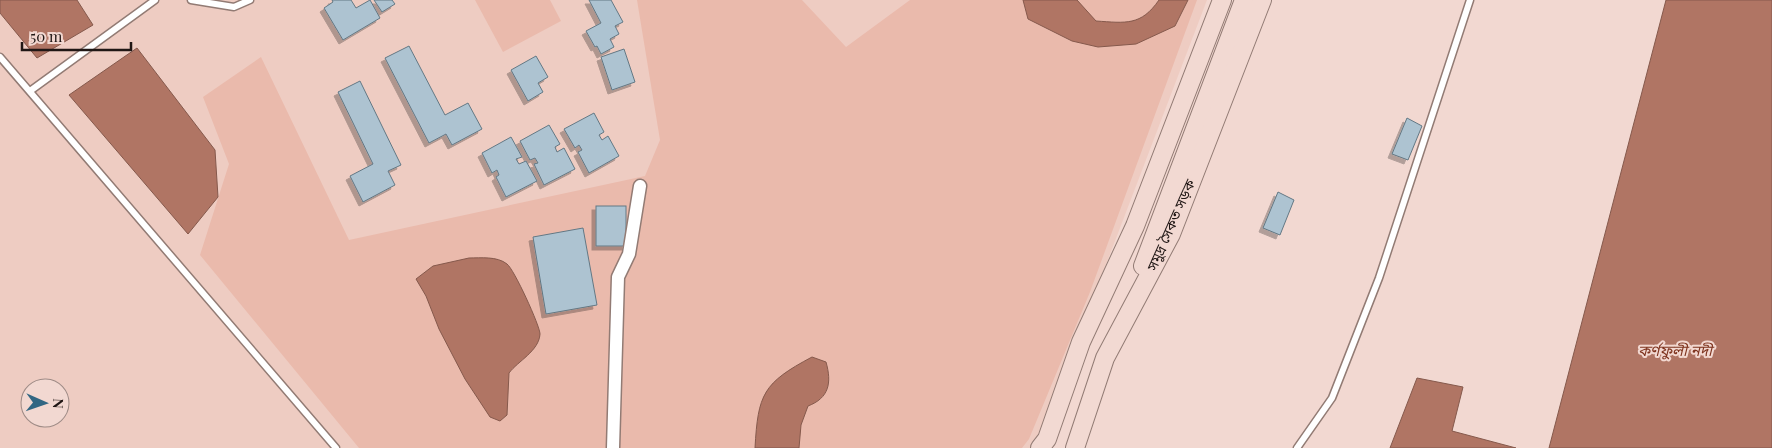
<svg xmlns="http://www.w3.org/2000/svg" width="1772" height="448" font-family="'Playfair Display','Noto Sans Bengali',serif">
	<defs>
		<filter id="shadow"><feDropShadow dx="-4" dy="4" stdDeviation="0" flood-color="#0004"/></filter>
	</defs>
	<rect width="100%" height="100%" fill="#f2d8d1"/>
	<path fill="#eeccc2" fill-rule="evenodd" d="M0 0H1207L1036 448H0ZM30 388H60V418H30Z"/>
	<g fill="#eabaac">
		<polygon points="475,0 550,0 561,21 503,52"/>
		<polygon points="637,0 802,0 846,47 910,0 1197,0 1090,292 1029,439 1022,448 359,448 200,255 229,164 203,97 261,57 349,240 645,176 660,140"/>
	</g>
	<g fill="#b07564" stroke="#85594c">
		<polygon points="0,0 77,0 93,25 37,58 0,13"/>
		<path d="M1023 0H1077L1096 21C1126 23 1141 26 1159 0H1188L1175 26 1136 44 1098 47 1072 41 1028 19Z"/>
		<polygon points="1666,0 1772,0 1772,448 1549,448"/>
		<polygon points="137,48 215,150 218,197 188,234 69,95"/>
		<path d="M469 258C481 258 497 256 507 264 514 269 540 326 540 334 539 351 518 361 509 373L507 415 500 421 490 417 465 379 439 329 426 296 416 279 433 266Z"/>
		<path d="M812 357 826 362C832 383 829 398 808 406L801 425 799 448H755C758 394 763 383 812 357Z"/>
		<polygon points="1417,378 1463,387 1452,431 1516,448 1390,448"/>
	</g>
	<g fill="#adc3d1" stroke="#637884" filter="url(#shadow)">
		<polygon points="332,0 351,0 356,8 370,0 380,18 343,40 324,8 333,2"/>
		<polygon points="374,0 392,0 395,4 382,12"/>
		<polygon points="589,0 611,0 623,22 615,26 619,34 610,39 614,47 601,54 597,46 595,47 586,31 601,23"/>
		<polygon points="409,46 445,115 468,103 482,129 452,145 446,134 429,143 385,58"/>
		<polygon points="624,49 635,82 612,90 601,57"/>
		<polygon points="536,56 548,77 538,83 543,92 528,101 511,70"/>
		<polygon points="360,81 401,165 388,171 395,185 363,202 350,176 373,164 338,92"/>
		<polygon points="594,113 604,132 599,135 602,140 608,136 619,156 589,173 578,152 582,150 579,145 575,148 564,129"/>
		<polygon points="1407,118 1422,126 1408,160 1392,154"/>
		<polygon points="549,125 560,144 555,147 557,152 564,148 575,169 544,185 534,164 538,163 535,158 530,160 520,141"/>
		<polygon points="511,137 522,157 516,159 519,164 526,161 537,181 506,197 496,177 499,175 497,170 492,173 482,153"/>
		<polygon points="1278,192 1294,200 1280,235 1263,228"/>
		<rect x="596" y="206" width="30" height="40"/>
		<polygon points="583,228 597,305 546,314 533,237"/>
	</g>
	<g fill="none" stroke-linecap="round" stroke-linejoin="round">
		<defs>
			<g id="lane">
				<polyline points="191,0 234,7 250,0"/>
				<polyline points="0,57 336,448"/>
				<polyline points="30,91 155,0"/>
				<polyline points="1297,448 1332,398 1379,278 1470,0"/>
			</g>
			<polyline id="street" points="613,448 618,277 629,254 640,186"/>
			<g id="secondary">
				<polyline points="1143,266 1244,0"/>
				<polyline points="1040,448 1047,439 1081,342 1135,226 1222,0"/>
				<polyline points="1075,448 1105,358 1171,234 1262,0"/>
			</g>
		</defs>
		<use href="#lane" stroke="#927b74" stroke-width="9"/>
		<use href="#street" stroke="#927b74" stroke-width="15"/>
		<use href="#secondary" stroke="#927b74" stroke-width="20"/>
		<use href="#lane" stroke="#fff" stroke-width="6"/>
		<use href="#street" stroke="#fff" stroke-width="12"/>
		<use href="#secondary" stroke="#f2d9d2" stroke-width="18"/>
	</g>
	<g text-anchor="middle" stroke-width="4" stroke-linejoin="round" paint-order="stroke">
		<g font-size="14" fill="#201715" stroke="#f2d8d1">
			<text transform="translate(1171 225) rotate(-66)" y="5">সমুদ্র সৈকত সড়ক</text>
		</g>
		<g font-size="15" font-style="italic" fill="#7e331e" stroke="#f2d8d1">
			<text x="1675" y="356">কর্ণফুলী নদী</text>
		</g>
	</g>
	<g transform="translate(45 403) rotate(92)"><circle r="24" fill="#f2d8d1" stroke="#9e8b86"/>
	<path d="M0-4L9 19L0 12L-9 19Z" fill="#326783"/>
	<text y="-8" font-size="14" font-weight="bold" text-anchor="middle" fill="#201715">N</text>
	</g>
	<path d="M22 42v8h109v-8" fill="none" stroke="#201715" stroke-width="2.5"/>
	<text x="30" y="42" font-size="15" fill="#201715" stroke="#f2d8d1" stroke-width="4" paint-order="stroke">50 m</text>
</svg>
